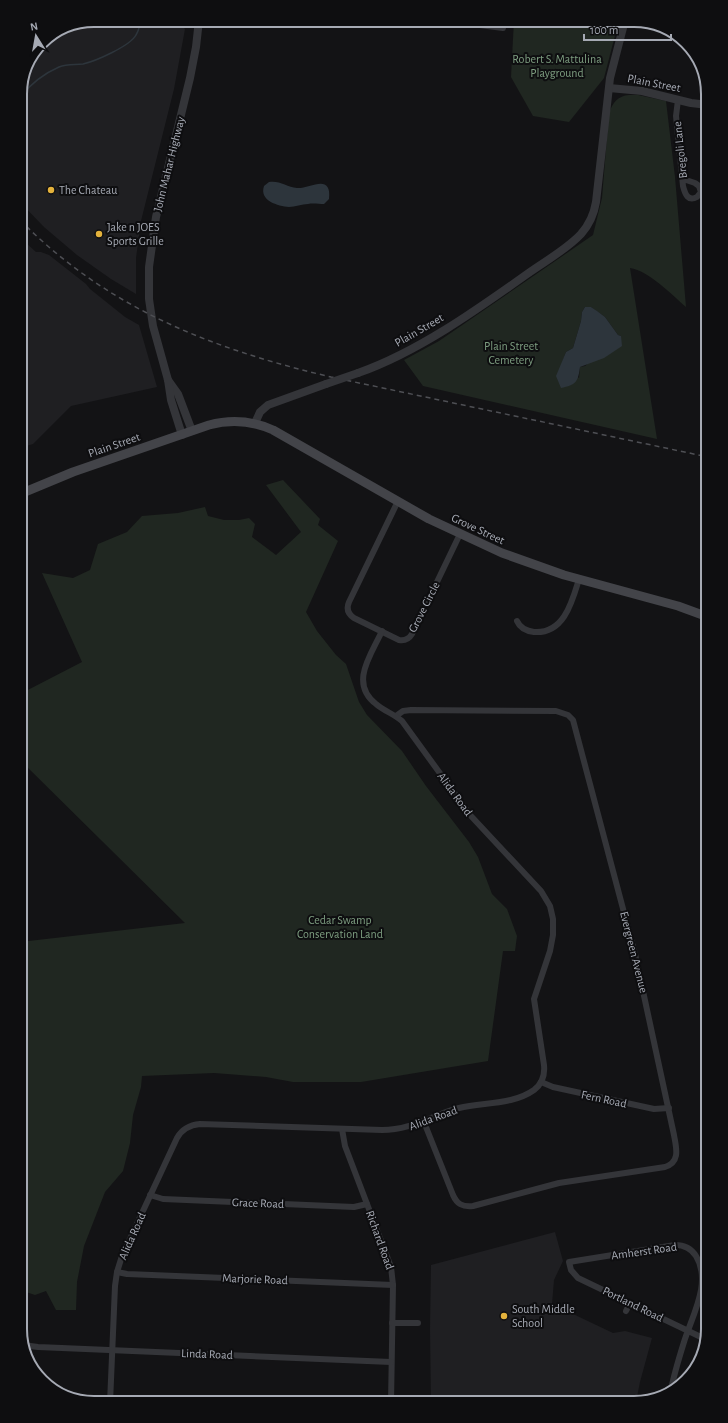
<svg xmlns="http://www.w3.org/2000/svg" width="728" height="1423" font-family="'Alegreya Sans',sans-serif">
	<rect width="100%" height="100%" fill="#131315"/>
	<g fill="#1f1f22">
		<polygon points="94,20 176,20 185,29 174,89 141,221 136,258 136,294 111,279 77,255 44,227 20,202 20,90 42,42 66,26"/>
		<polygon points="20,242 26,243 36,252 41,252 49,255 86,284 90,289 125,317 139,325 157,387 71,406 33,444 20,448"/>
		<polygon points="555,1232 563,1261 554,1280 552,1304 613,1333 625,1331 652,1338 640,1382 636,1402 431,1403 430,1329 431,1265"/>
	</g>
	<g fill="#202721" fill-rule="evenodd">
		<polygon points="514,20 619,20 604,78 569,122 533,116 511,77"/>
		<path d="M629 95H638L666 101 675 177 686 307C671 294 649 271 630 268L657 439 423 386 404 360 439 341 593 235 602 198 609 113C613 102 618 96 629 95ZM585 307H591L605 317 618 335 621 336 585 366 580 367 579 378 562 363 566 352 573 348 581 321 582 312Z"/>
		<polygon points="283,480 320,519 318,525 338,541 306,612 317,631 336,655 346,664 359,702 367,715 402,751 426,786 469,842 478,857 492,894 507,909 517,936 515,951 503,951 488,1061 361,1082 293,1082 266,1077 214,1073 142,1076 141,1087 133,1115 130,1143 123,1171 105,1192 84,1246 77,1282 76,1310 56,1310 46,1291 35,1295 20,1290 20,942 185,923 20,760 20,694 82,662 42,573 73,578 90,570 98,544 127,532 142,516 178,513 205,507 208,516 224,520 239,520 249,518 255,524 252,537 276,555 301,532 266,485"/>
	</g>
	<g fill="#2d353c">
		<path d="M269 182C279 180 287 187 297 188 309 189 332 172 329 199L324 204C319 204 313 203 308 204 302 204 295 207 289 207 278 206 259 201 264 186Z"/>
		<path d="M585 307H591L597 311 605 317 618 335 621 336 622 346 604 358 580 367C578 382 576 385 561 388L556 376 566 352 573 348 581 321 582 312Z"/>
	</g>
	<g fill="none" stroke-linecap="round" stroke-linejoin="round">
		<path stroke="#2d353c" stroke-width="1.5" d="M20 97C30 85 45 73 59 67 67 64 75 65 83 64 96 61 130 46 136 35 139 30 140 25 140 20"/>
		<g stroke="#343539" stroke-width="6">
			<polyline points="441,20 503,28"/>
			<path d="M678 100 676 116 683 186C685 194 688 202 697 197L701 192 699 186 695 183 683 179"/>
			<path d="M398 501 349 602C346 609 348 614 354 618L399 640C405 641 409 639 412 634L460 534"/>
			<path d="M517 621C520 628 526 631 534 632 564 634 572 602 579 579"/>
			<path d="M396 716 403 711 411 710 556 711 568 715 573 720 635 954 674 1135C676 1147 681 1162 665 1167L559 1183 473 1206C462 1207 457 1204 453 1195L424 1122"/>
			<polyline points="541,1082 553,1087 654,1109 669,1108"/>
			<polyline points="342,1129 345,1146 391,1267 393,1285 391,1403"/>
			<polyline points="150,1195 163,1199 354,1207 367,1204"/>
			<polyline points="117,1272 127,1274 393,1285"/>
			<polyline points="626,1311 630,1303"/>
			<polyline points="392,1323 418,1323"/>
			<polyline points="23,1345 38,1347 391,1362"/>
			<path d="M671 1390C674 1374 679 1358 684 1342 692 1316 712 1282 696 1256 691 1248 684 1245 675 1245L569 1262 571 1270 578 1278 705 1339"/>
			<path d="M110 1403 115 1286 117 1272 122 1256 177 1138C182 1129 189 1125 200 1124L382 1130C412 1130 432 1115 459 1108 483 1102 513 1105 534 1090 542 1084 545 1075 544 1065L534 999 550 951 553 935V919L550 906 541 891 471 816 402 721C394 714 384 711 376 704 349 683 371 655 382 631"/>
		</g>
		<g stroke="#343539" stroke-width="8">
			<polyline points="609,88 642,91 691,103 708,105"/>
			<path d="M358 373C418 352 478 309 530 272 547 260 567 249 581 234 589 225 594 214 596 202L610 78 625 20"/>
			<polyline points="168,380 178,394 192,431"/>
			<polyline points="255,423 260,412 268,405 326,384"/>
			<polyline points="182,435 171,400 168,380 153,326 149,299 149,267 156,217 190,78 196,47 199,20"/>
		</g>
		<path stroke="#434449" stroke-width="9" d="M20 494 73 472 209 425C231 419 253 421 273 430L429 519 502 553 564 575 678 606 708 617"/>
		<path stroke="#4e4f54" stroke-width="1.5" stroke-dasharray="5 4" stroke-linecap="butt" d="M20 220C108 309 212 349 331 377L708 457"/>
		<polyline stroke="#343539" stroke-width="8" points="326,384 358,373"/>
	</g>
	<g fill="#e4b23c" stroke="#0e0e10" stroke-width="1.5">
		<circle cx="51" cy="190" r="4"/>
		<circle cx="99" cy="234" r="4"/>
		<circle cx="504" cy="1316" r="4"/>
	</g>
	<g text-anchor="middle" stroke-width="4" stroke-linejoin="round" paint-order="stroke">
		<g font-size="12" fill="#7e9e81" stroke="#0e0e10">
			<text x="557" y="63">Robert S. Mattulina<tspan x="557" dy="14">Playground</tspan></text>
			<text x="511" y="350">Plain Street<tspan x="511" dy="14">Cemetery</tspan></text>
			<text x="340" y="924">Cedar Swamp<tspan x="340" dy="14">Conservation Land</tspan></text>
		</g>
		<g font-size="12" fill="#a6aab4" stroke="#0e0e10">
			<text transform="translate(654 83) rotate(11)" y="4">Plain Street</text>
			<text transform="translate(680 150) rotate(-96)" y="4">Bregoli Lane</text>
			<text transform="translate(169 164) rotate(-76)" y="4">John Mahar Highway</text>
			<text transform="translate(419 330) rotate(-30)" y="4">Plain Street</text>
			<text transform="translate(114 445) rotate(-19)" y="4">Plain Street</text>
			<text transform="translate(478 529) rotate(25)" y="4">Grove Street</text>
			<text transform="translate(424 607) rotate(-63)" y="4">Grove Circle</text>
			<text transform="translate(455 794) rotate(54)" y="4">Alida Road</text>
			<text transform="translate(634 952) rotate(76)" y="4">Evergreen Avenue</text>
			<text transform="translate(604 1099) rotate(12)" y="4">Fern Road</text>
			<text transform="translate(433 1118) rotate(-20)" y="4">Alida Road</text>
			<text transform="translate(258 1203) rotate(2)" y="4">Grace Road</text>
			<text transform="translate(132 1236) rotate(-66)" y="4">Alida Road</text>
			<text transform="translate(380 1240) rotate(70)" y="4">Richard Road</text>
			<text transform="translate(644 1251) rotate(-8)" y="4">Amherst Road</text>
			<text transform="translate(255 1279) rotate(2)" y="4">Marjorie Road</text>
			<text transform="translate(633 1304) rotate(26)" y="4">Portland Road</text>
			<text transform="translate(207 1354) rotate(2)" y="4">Linda Road</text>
		</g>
		<g font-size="12" fill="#a6aab4" stroke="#0e0e10" text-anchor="start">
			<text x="59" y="194">The Chateau</text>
			<text x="107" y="231">Jake n JOES<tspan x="107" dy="14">Sports Grille</tspan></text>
			<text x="512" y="1313">South Middle<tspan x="512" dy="14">School</tspan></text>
		</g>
	</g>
	<path d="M0 0H728V1423H0ZM94 27H634A67 67 0 0 1 701 94V1329A67 67 0 0 1 634 1396H94A67 67 0 0 1 27 1329V94A67 67 0 0 1 94 27Z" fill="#0e0e10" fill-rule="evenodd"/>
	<path fill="none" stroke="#a6aab4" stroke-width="2" d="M94 27H634A67 67 0 0 1 701 94V1329A67 67 0 0 1 634 1396H94A67 67 0 0 1 27 1329V94A67 67 0 0 1 94 27Z"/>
	<g transform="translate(36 36) rotate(349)" stroke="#0e0e10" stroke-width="3" paint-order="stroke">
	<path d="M0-3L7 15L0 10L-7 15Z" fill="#a6aab4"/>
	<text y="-6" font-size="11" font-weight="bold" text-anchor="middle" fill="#a6aab4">N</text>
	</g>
	<path d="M584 34v6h87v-6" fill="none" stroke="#a6aab4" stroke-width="2"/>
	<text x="590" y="34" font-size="12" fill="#a6aab4" stroke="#0e0e10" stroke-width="3" paint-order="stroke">100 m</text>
</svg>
